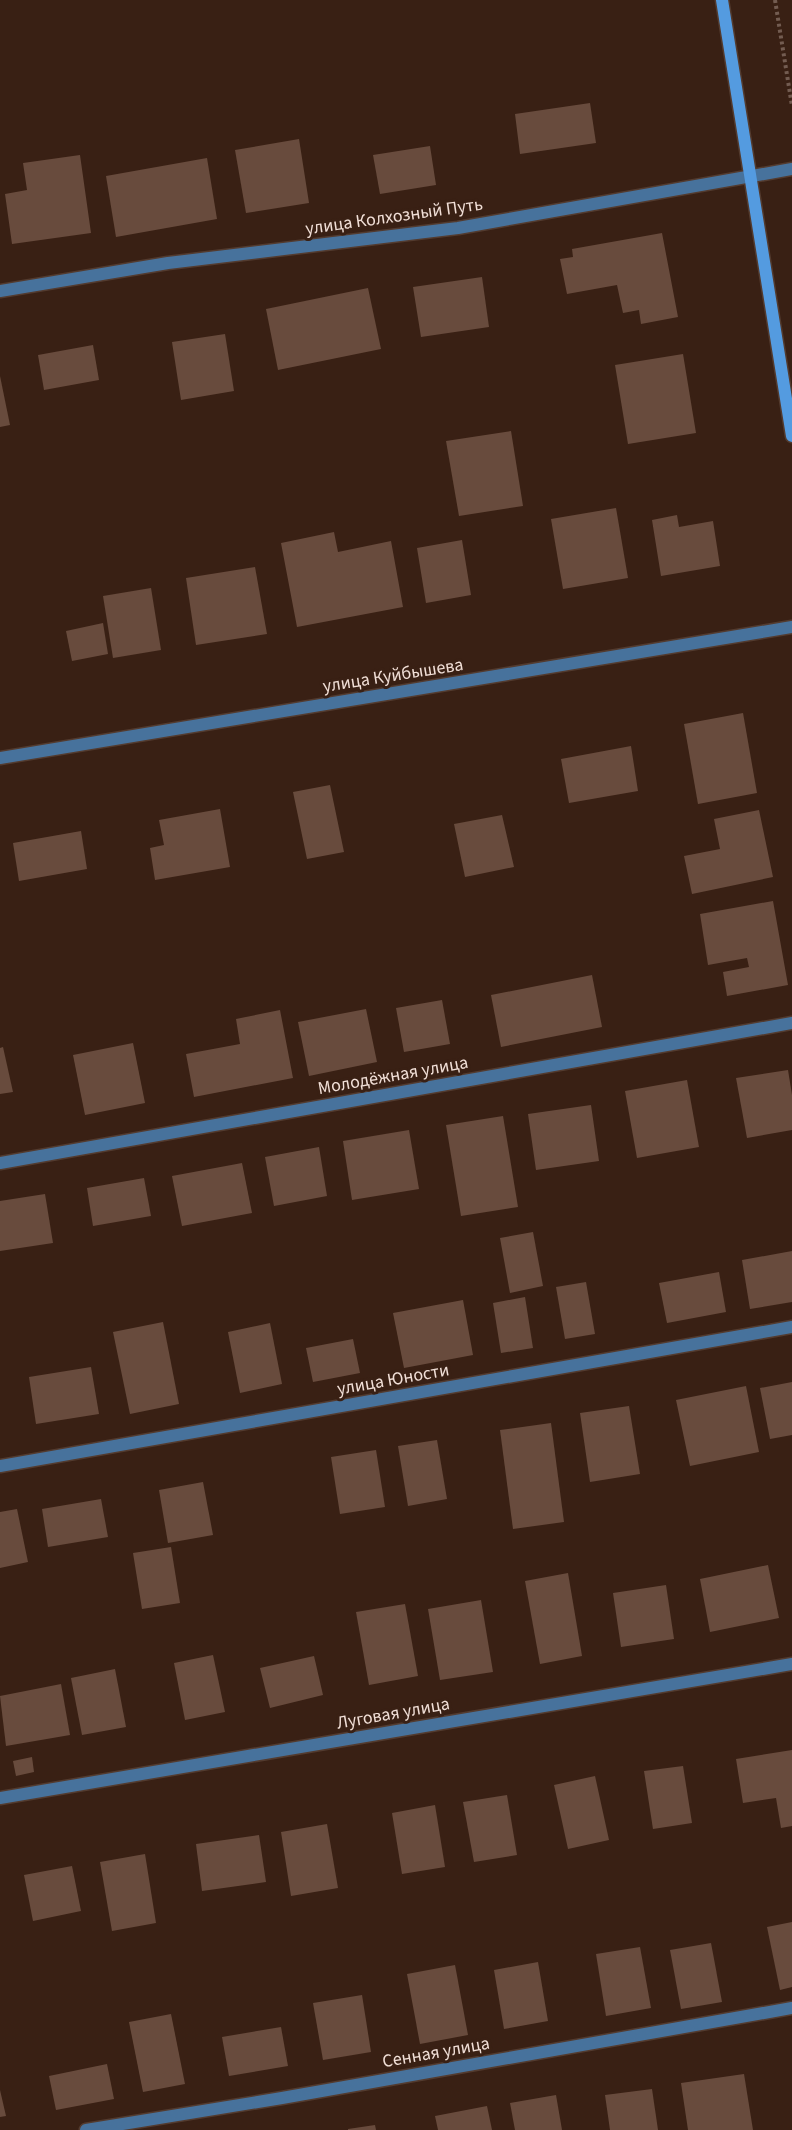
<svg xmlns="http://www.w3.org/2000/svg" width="792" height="2130" font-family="'Source Sans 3',sans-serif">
	<rect width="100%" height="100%" fill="#392014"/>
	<g fill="#684b3d">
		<polygon points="590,103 596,143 520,154 515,114"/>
		<polygon points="299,139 309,203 246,213 235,150"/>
		<polygon points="430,146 436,185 380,194 373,155"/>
		<polygon points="80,155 91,233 12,244 5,194 27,190 23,163"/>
		<polygon points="207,158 217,219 116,237 106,176"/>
		<polygon points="662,233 678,317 641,324 639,310 623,313 617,285 567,294 560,259 573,257 572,249"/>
		<polygon points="482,277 489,327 421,337 413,287"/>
		<polygon points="368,288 381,349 278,370 266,309"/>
		<polygon points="225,334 234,391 181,400 172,342"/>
		<polygon points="93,345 99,380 44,390 38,355"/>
		<polygon points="683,354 696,433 628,444 615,365"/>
		<polygon points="0,376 10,425 0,427"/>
		<polygon points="511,431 523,506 459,516 446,441"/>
		<polygon points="616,508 628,578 563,589 551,519"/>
		<polygon points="677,515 679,527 713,521 720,566 661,576 652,520"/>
		<polygon points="334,532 338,552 391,541 403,607 297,627 281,543"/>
		<polygon points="462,540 471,595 426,603 417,548"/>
		<polygon points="255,567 267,634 196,645 186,578"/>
		<polygon points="151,588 161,650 113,658 103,596"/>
		<polygon points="103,623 108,654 72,661 66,631"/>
		<polygon points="743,713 757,793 698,804 684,724"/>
		<polygon points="631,746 638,791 569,803 561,759"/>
		<polygon points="330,785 344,852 307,859 293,792"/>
		<polygon points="220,809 230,867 155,880 150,848 164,845 159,820"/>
		<polygon points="759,810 773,877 692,894 684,856 720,849 714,819"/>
		<polygon points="502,815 514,867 465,877 454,824"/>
		<polygon points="81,831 87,869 19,881 13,843"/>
		<polygon points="773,901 788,985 727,996 723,972 749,967 747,958 708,965 700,914"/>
		<polygon points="592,975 602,1027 501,1047 491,995"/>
		<polygon points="442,1000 450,1044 404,1052 396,1008"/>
		<polygon points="366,1009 377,1062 309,1076 298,1022"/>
		<polygon points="280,1010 293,1078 194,1097 186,1054 240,1044 236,1019"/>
		<polygon points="133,1043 145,1103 85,1115 73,1055"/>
		<polygon points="3,1047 13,1092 0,1094 0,1048"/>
		<polygon points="788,1070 792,1095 792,1130 747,1138 736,1078"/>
		<polygon points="687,1080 699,1147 637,1158 625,1091"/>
		<polygon points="591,1105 599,1161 536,1170 528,1114"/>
		<polygon points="503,1116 518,1207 461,1216 446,1125"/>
		<polygon points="409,1130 419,1189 352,1200 343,1141"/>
		<polygon points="319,1147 327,1196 274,1206 265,1157"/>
		<polygon points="242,1163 252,1213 182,1226 172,1176"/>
		<polygon points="144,1178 151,1216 93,1226 87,1188"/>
		<polygon points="45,1194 53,1243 0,1251 0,1201"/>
		<polygon points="533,1232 543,1286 510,1293 500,1238"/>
		<polygon points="792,1251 792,1302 750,1309 742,1260"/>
		<polygon points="719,1272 726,1312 667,1323 659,1283"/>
		<polygon points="586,1282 595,1334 565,1339 556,1287"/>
		<polygon points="525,1297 533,1348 501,1353 493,1303"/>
		<polygon points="463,1300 473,1355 404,1368 393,1313"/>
		<polygon points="163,1322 179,1404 130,1414 113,1332"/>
		<polygon points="270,1323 282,1384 240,1393 228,1332"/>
		<polygon points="353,1339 360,1373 313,1382 306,1348"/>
		<polygon points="91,1367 99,1414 36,1424 29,1377"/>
		<polygon points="792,1382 792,1435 770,1439 760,1388"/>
		<polygon points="746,1386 759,1452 690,1466 676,1400"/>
		<polygon points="629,1406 640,1474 590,1482 580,1413"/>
		<polygon points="551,1423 564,1522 513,1529 500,1430"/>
		<polygon points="437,1440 447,1499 408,1506 398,1446"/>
		<polygon points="376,1450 385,1507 340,1514 331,1457"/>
		<polygon points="203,1482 213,1535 168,1543 159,1490"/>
		<polygon points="101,1499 108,1537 48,1547 42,1509"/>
		<polygon points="17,1509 28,1562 0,1568 0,1512"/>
		<polygon points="171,1547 180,1603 142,1609 133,1553"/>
		<polygon points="768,1565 779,1618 710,1632 700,1579"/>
		<polygon points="568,1573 582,1656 540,1664 525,1581"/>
		<polygon points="666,1585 674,1639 621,1647 613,1593"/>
		<polygon points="481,1600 493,1672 440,1680 428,1609"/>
		<polygon points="405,1604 418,1676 369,1685 356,1612"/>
		<polygon points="213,1655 225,1712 185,1720 174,1663"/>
		<polygon points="314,1656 323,1695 270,1708 260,1668"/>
		<polygon points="115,1669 126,1727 82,1735 71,1678"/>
		<polygon points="61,1684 70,1735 6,1746 0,1696"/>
		<polygon points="792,1750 792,1826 781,1828 776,1798 743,1803 736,1759"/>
		<polygon points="32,1757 34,1772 16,1776 13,1761"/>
		<polygon points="683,1766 692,1823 653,1829 644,1771"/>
		<polygon points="595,1776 609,1840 568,1849 554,1785"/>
		<polygon points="507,1795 517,1855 474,1862 463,1802"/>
		<polygon points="435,1805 445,1867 402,1874 392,1813"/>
		<polygon points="327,1824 338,1888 291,1896 281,1832"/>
		<polygon points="259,1835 266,1882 202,1891 196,1844"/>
		<polygon points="145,1854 156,1923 112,1931 100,1862"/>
		<polygon points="72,1866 81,1911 33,1921 24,1875"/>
		<polygon points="792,1922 792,1987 780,1990 767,1927"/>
		<polygon points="711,1943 722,2002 681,2009 670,1950"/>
		<polygon points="640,1947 651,2008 606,2016 596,1954"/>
		<polygon points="538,1962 548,2021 504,2029 494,1970"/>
		<polygon points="455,1965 468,2035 420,2044 407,1974"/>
		<polygon points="362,1995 371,2052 323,2060 313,2003"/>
		<polygon points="171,2014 185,2084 143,2092 129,2022"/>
		<polygon points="281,2027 288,2066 229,2076 222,2037"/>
		<polygon points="107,2064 114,2099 56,2110 49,2076"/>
		<polygon points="744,2074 753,2130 688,2130 681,2083"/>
		<polygon points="652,2089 658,2130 610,2130 605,2095"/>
		<polygon points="0,2090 6,2116 0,2117"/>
		<polygon points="556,2095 562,2130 515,2130 510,2103"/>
		<polygon points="487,2106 492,2130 438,2130 435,2116"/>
		<polygon points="375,2125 376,2130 348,2130 348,2129"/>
	</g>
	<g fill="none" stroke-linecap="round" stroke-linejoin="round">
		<defs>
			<g id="minor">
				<polyline points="0,291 168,263 458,228 792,169"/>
				<polyline points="0,758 792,627"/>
				<polyline points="0,1163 792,1023"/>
				<polyline points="0,1466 792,1327"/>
				<polyline points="0,1798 792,1664"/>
				<polyline points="86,2130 282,2098 792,2008"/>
			</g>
			<polyline id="secondary" points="722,0 792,436"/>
		</defs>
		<use href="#minor" stroke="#533b2f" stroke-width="15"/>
		<use href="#secondary" stroke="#533b2f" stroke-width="15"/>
		<polyline stroke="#735c51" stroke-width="4" stroke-dasharray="3 3" stroke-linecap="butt" points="775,0 792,106"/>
		<use href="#minor" stroke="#47729c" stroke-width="12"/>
		<use href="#secondary" stroke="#549be0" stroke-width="12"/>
	</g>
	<g text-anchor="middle" stroke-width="6" stroke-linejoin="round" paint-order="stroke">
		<g font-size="18" fill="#f1dfd7" stroke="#392014">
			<text transform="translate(394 216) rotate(-8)" y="6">улица Колхозный Путь</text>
			<text transform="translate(393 675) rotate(-9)" y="6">улица Куйбышева</text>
			<text transform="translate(393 1075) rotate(-10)" y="6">Молодёжная улица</text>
			<text transform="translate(393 1379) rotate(-10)" y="6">улица Юности</text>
			<text transform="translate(393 1713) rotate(-10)" y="6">Луговая улица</text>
			<text transform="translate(436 2052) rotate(-10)" y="6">Сенная улица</text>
		</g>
	</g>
</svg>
